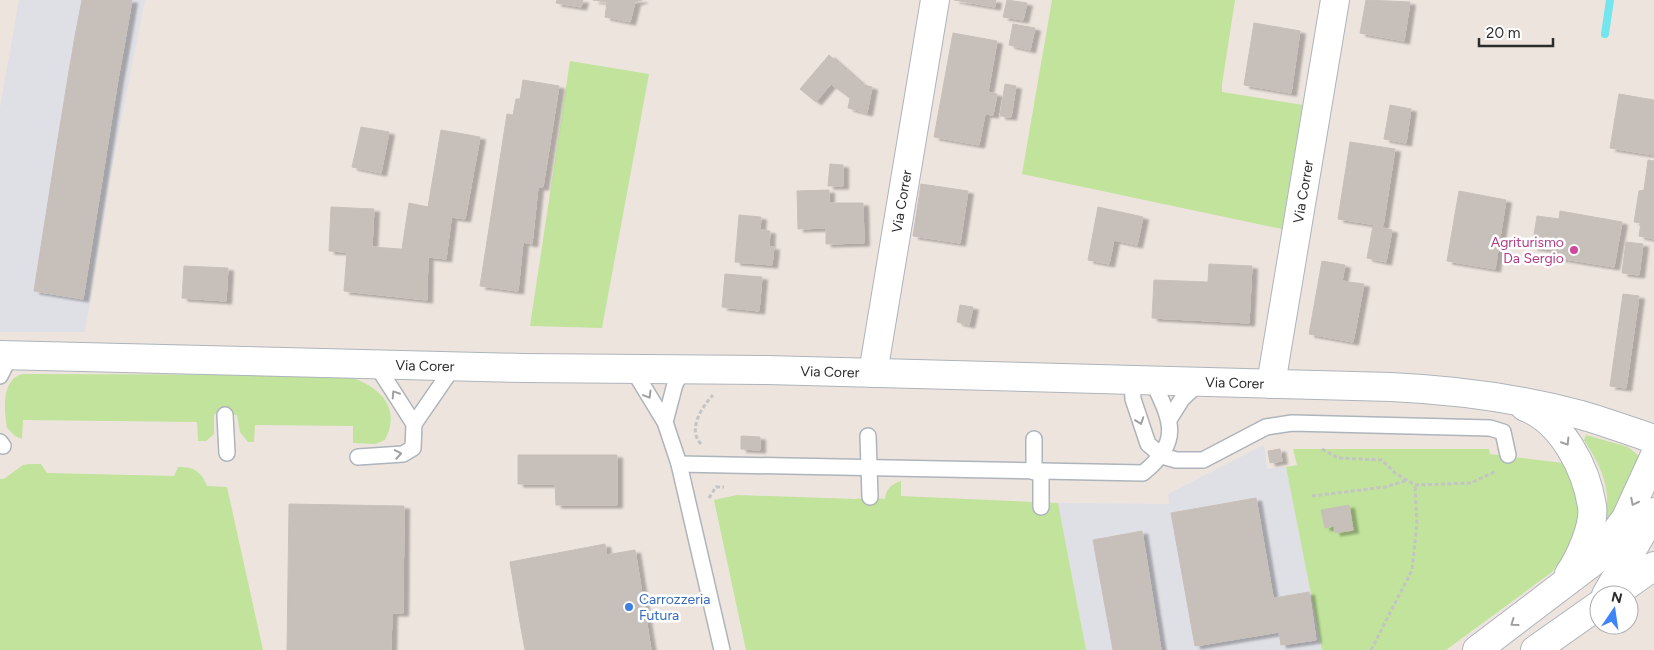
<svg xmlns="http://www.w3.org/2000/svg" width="1654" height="650" font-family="Figtree,sans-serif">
	<defs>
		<filter id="shadow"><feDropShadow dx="5.5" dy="3" stdDeviation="1" flood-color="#0004"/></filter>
	</defs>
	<rect width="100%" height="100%" fill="#ede4de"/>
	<g fill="#dfdfe6">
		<polygon points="19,0 145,0 112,166 85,332 0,332 0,108"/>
		<polygon points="1264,445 1267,469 1286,467 1322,650 1086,650 1058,503 1169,504 1168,494"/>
	</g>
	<g fill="#c1e39b">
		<polygon points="1052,0 1235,0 1222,84 1222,92 1303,105 1282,229 1022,174"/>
		<polygon points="570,61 649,74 602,328 530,326"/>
		<path d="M24 374 345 375C376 385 403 404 385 440L375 444 353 443V426L255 425 254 442H248L240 432 237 415 214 414V434L206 441H198L197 422 23 420 22 439 15 436 7 428C4 411 1 377 24 374Z"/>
		<path d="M1586 435 1628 447 1639 456V460L1625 496 1606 523C1604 514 1608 504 1607 495 1605 474 1595 457 1584 440Z"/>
		<polygon points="1293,449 1489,449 1490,454 1571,464 1580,516 1568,551 1552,572 1446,650 1322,650 1286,467 1297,465"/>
		<path d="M29 464H41L47 473 174 476 178 467C194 467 201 471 207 486L227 487 263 650H0V479H4L23 465Z"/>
		<path d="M901 481V496L1058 503 1086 650H746L714 500 737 495 856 499 870 497 885 499C886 489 891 484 901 481Z"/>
	</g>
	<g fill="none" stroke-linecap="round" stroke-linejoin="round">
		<polyline stroke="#72e5ef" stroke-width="8" points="1605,34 1610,0"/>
	</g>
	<g fill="#c6bfba" stroke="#c9c0b8" filter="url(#shadow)">
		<polygon points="82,0 132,0 124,46 75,36"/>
		<polygon points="557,0 583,0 581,7 556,3"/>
		<polygon points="593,0 642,0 635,2 630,22 605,17 607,2"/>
		<polygon points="954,0 996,0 995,7"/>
		<polygon points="1007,0 1027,3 1023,20 1003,17"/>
		<polygon points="1366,0 1410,2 1404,41 1360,33"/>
		<polygon points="1254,23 1300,31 1291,93 1244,85"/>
		<polygon points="1013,24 1035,28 1030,50 1009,45"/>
		<polygon points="953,33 997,41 988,92 997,94 993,115 985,114 979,145 934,137"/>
		<polygon points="75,36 124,46 118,79 69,71"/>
		<polygon points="829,55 863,85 872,87 867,113 848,108 850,98 831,84 816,102 800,89"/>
		<polygon points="69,71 118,79 105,161 56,151"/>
		<polygon points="523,80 559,86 543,187 538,187 532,244 523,242 518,291 480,286 507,114 513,115 516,99 520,99"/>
		<polygon points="1005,84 1016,86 1011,117 1000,116"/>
		<polygon points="1619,94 1654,100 1654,155 1610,148"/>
		<polygon points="1390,105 1411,109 1406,143 1384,139"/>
		<polygon points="361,127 389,132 381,173 352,167"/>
		<polygon points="441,130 480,137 465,219 451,217 452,212 428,207"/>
		<polygon points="1350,142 1395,149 1383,226 1338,219"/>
		<polygon points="56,151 105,161 83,299 34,291"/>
		<polygon points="1648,160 1654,161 1654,239 1639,236 1641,223 1634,222 1639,191 1644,190"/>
		<polygon points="830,164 843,165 843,186 828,186"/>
		<polygon points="921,184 968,191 960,243 913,236"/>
		<polygon points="829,190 829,203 863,203 864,243 826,244 826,228 798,229 797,191"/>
		<polygon points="1459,191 1506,200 1495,269 1447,261"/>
		<polygon points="409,203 452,212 446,259 428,257 428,251 402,249"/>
		<polygon points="331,207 374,209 372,247 428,251 427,300 344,291 347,252 329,251"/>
		<polygon points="1098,207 1143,217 1137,245 1114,240 1109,264 1088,260"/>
		<polygon points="1560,211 1622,222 1614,267 1552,257 1554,250 1532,247 1537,216 1559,219"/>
		<polygon points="739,215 761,217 760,230 770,231 769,247 774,247 772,265 735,262"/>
		<polygon points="1373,226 1392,230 1386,262 1367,258"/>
		<polygon points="1626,242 1643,244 1639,275 1622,273"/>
		<polygon points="1322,261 1345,265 1342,281 1364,284 1353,342 1309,334"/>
		<polygon points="1209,264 1252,266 1249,323 1152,318 1154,280 1208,282"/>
		<polygon points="184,266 228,268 226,301 182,298"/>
		<polygon points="725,274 762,277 759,311 722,307"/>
		<polygon points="1623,294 1639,296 1626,388 1610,386"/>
		<polygon points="960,305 973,307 969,325 957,322"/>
		<polygon points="741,436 760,437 760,450 741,449"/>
		<polygon points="1280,449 1282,461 1270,463 1268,451"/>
		<polygon points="518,455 617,455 617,505 556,505 555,484 518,484"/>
		<polygon points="1256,498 1279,632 1195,646 1171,513"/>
		<polygon points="289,504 404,506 403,613 392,613 391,650 287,650"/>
		<polygon points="1349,505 1353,530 1335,533 1334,526 1325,528 1321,510"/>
		<polygon points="1142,531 1161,650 1113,650 1093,540"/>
		<polygon points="605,544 615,610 520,623 510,562"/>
		<polygon points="635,550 651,650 621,650 606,555"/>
		<polygon points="1309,592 1316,640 1281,645 1274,598"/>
		<polygon points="615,610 621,650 525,650 520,623"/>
	</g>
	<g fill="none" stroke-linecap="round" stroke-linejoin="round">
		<defs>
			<g id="service">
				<polyline points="632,368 665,422 679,464 722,650"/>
				<polyline points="0,376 10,356"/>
				<polyline points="1132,380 1133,399 1148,444 1162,456 1176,460 1203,460 1266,427 1292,423 1490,428 1503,432 1508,455"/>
				<polyline points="225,415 227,453"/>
				<polyline points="1170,418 1182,399 1201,381"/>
				<polyline points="665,422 675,384 684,368"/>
				<polyline points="414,424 454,366"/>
				<polyline points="868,436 870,497"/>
				<polyline points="0,442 3,446"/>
				<polyline points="358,457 403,454 413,448 414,424 375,363"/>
				<path d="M679 464 1143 473C1183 441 1171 420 1152 380"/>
				<polyline points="1034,472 1034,439"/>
				<polyline points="1041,472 1041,507"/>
			</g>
			<g id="minor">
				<path id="s1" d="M0 355 523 368 767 370 1391 387C1455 390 1518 398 1581 415 1605 422 1630 431 1654 439"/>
				<path id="s2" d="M873 373 935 0"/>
				<path id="s3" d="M1271 384 1335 0"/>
				<path d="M1525 407C1562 421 1586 468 1592 506 1595 525 1580 558 1569 574"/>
				<polyline points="1606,595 1654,512"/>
				<polyline points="1613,595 1654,566"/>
				<polyline points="1477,650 1594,561 1626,518 1654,457"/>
				<polyline points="1535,650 1599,605"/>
			</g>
		</defs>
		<use href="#service" stroke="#aeb4bc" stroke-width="18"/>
		<use href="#minor" stroke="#aeb4bc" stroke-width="30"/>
		<g stroke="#c4c4c4" stroke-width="3" stroke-dasharray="4 2.5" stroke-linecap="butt">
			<path d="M701 444C687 429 702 407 713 395"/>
			<polyline points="1322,449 1338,458 1382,460 1395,473 1415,485 1471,483 1496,471"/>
			<polyline points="1312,496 1385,487 1408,480"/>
			<polyline points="709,498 716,487 724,487"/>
			<polyline points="1371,650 1412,570 1417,523 1415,485"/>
		</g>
		<use href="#service" stroke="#fff" stroke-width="15"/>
		<use href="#minor" stroke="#fff" stroke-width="28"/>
	</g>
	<defs><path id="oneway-chevron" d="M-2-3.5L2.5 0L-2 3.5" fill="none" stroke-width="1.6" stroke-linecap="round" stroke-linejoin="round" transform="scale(1.25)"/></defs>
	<g stroke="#a0a0a0">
		<use href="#oneway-chevron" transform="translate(395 394) rotate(-123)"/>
		<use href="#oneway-chevron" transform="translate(648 395) rotate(59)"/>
		<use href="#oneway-chevron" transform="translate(1140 421) rotate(71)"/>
		<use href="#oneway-chevron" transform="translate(1566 442) rotate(58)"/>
		<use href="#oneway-chevron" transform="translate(398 454) rotate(-10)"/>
		<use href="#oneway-chevron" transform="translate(1634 502) rotate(117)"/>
		<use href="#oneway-chevron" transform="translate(1514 623) rotate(144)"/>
	</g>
	<circle fill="#d1479c" stroke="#fff" stroke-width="2" cx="1574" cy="250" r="5"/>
	<circle fill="#3f7fe0" stroke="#fff" stroke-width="2" cx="629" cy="607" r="5"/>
	<g text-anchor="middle" stroke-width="5" stroke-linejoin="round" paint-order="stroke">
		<g font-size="14" fill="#2c2c2c" stroke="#fff">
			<text dy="5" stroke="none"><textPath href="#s3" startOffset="195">Via Correr</textPath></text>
			<text dy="5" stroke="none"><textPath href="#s2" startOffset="174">Via Correr</textPath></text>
			<text dy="5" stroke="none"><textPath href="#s1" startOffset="425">Via Corer</textPath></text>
			<text dy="5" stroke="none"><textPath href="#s1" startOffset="830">Via Corer</textPath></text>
			<text dy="5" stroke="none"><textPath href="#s1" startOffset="1235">Via Corer</textPath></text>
		</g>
		<g font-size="14" fill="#b23c85" stroke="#fff" text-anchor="end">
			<text x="1564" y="247">Agriturismo<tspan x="1564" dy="16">Da Sergio</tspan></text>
		</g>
		<g font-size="14" fill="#366cbe" stroke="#fff" text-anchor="start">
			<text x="639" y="604">Carrozzeria<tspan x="639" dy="16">Futura</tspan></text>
		</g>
	</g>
	<g transform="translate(1614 610) rotate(13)"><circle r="24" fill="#ffffff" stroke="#ababab"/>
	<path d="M0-4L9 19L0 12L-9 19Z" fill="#3f85f9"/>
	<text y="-8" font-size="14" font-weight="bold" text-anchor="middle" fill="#2c2c2c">N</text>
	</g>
	<path d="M1479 38v8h74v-8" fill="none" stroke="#2c2c2c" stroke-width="2.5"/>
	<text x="1486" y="38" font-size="15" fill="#2c2c2c" stroke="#ffffff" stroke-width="4" paint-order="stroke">20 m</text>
</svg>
